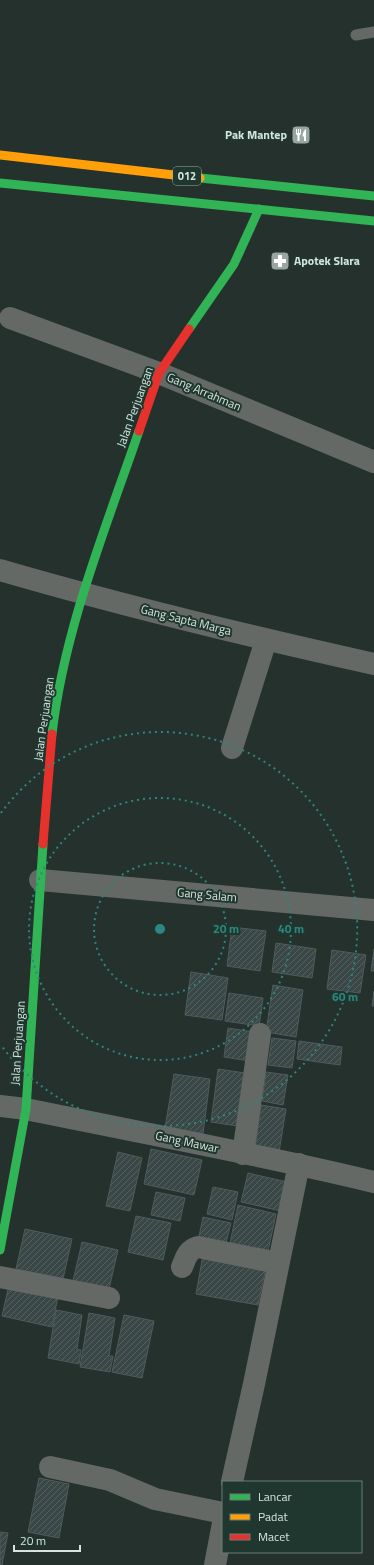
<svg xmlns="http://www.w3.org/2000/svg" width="374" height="1565" font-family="'Titillium Web',sans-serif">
	<defs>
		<pattern id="building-hatch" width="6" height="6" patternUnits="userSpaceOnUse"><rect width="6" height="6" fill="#394746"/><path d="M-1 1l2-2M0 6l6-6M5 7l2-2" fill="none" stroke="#556160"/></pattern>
	</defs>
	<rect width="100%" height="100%" fill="#25312d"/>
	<g fill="url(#building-hatch)" stroke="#505b5a">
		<polygon points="232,927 266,931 260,971 227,966"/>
		<polygon points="276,943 316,949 312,978 272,972"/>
		<polygon points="374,949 374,971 371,971"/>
		<polygon points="332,950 366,955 360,993 327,989"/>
		<polygon points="191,972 228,978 222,1020 185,1015"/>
		<polygon points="273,985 303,990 296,1037 266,1032"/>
		<polygon points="374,991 374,1006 372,1006"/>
		<polygon points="229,993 263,998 259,1026 225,1021"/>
		<polygon points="228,1028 260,1033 256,1062 224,1057"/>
		<polygon points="272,1038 296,1041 292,1068 268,1065"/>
		<polygon points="299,1041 342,1047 340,1065 297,1059"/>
		<polygon points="218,1069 252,1074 244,1127 211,1122"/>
		<polygon points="266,1072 288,1075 283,1105 262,1101"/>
		<polygon points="174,1074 210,1079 203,1134 165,1128"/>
		<polygon points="261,1105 286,1109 279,1152 255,1148"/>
		<polygon points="151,1149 202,1160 194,1195 144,1184"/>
		<polygon points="118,1152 142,1158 130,1211 106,1206"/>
		<polygon points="248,1173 287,1182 281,1211 241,1202"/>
		<polygon points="213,1187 238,1192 232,1220 207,1214"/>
		<polygon points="156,1192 185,1198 180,1221 151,1215"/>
		<polygon points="238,1205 276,1214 268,1251 230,1243"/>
		<polygon points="136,1216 171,1223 163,1260 128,1252"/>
		<polygon points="203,1217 231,1223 225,1247 198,1241"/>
		<polygon points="25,1229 72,1239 63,1279 16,1269"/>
		<polygon points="82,1242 118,1250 109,1289 73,1281"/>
		<polygon points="203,1255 266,1267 258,1305 196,1294"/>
		<polygon points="9,1285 58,1296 52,1327 2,1316"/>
		<polygon points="56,1310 82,1315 77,1349 81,1350 79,1364 48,1358"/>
		<polygon points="89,1313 115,1318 109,1356 113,1356 110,1372 80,1367"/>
		<polygon points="124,1315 154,1321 142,1378 112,1372"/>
		<polygon points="39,1478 69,1484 59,1538 28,1532"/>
		<polygon points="0,1532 8,1533 2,1565 0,1565"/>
	</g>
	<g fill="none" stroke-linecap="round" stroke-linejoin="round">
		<polyline stroke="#646966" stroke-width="11" points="356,35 374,32"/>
		<g stroke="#646966" stroke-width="22">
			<polyline points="10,318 159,373 374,462"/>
			<path d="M0 570C124 606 248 636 374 664"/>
			<polyline points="232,748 266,640"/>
			<polyline points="40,880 374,910"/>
			<path d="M0 1106 26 1109C142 1133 259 1154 374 1182"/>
			<polyline points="243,1154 260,1034"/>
			<path d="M182 1267C186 1258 187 1250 198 1247L278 1263"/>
			<polyline points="0,1277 109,1298"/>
			<polyline points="50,1467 110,1480 155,1499 223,1513"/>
			<polyline points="232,1482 254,1384 299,1164"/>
			<polyline points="215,1565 223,1523"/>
		</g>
		<g stroke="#30b455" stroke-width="9">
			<polyline points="200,178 374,196"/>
			<polyline points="0,183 374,221"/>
			<polyline points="189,329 234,264 259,209"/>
			<path d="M52 734C64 630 105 530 139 431"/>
			<polyline points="0,1250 26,1109 43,844"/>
		</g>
		<polyline stroke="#ff9f0a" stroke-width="9" points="0,155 200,178"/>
		<g stroke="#e5322d" stroke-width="9">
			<polyline points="139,431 159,373 189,329"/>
			<polyline points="43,844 52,734"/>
		</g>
	</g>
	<g fill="none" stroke="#2d867f" stroke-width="2" stroke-dasharray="2 4">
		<circle cx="160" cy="929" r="66"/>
		<circle cx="160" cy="929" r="131"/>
		<path d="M1 813A197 197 0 1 1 1 1045"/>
	</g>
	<defs>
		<symbol id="restaurant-square" viewBox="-11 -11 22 22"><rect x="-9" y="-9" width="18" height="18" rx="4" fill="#98a5a0" stroke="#1f372e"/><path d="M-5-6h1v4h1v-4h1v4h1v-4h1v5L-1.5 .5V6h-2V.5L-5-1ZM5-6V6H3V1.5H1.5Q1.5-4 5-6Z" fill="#fff"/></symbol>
		<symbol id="pharmacy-square" viewBox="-11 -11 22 22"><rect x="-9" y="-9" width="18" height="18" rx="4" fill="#98a5a0" stroke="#1f372e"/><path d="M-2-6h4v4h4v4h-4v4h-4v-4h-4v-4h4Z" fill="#fff"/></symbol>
	</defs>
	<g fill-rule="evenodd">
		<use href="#restaurant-square" x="290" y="124" width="22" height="22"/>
		<use href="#pharmacy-square" x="269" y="250" width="22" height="22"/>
	</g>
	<g text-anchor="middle" stroke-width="4" stroke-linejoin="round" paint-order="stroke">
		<rect fill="#1f372e" stroke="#9fb0a9" stroke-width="1" x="173" y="167" width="28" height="18" rx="3"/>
		<g font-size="11" font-weight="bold" fill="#d6e4de">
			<text x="187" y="180">012</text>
		</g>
		<g font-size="12" font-weight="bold" fill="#d6e4de" stroke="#1f372e" text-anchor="end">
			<text x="287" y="139">Pak Mantep</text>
			<text x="294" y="265" text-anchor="start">Apotek Slara</text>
		</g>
		<g font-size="12" fill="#d6e4de" stroke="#1f372e">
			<text transform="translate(204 392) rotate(23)" y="4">Gang Arrahman</text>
			<text transform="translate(135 407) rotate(-70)" y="4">Jalan Perjuangan</text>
			<text transform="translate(186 620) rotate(14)" y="4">Gang Sapta Marga</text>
			<text transform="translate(44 719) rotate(-82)" y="4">Jalan Perjuangan</text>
			<text transform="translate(207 895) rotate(5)" y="4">Gang Salam</text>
			<text transform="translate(18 1043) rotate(-86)" y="4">Jalan Perjuangan</text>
			<text transform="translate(187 1142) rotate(12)" y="4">Gang Mawar</text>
		</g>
	</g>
	<circle cx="160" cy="929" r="6" fill="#2d867f" stroke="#1f372e" stroke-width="2"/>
	<g font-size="12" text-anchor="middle" font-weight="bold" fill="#2d867f" stroke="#1f372e" stroke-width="4" stroke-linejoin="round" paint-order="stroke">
		<text x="226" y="933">20 m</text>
		<text x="291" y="933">40 m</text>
		<text x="345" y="1001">60 m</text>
	</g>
	<rect x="222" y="1481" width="140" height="72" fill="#1f372e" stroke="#687c74"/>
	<rect x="230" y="1494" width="20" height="6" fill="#30b455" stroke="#687c74"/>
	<text x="258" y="1501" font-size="12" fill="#d6e4de">Lancar</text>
	<rect x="230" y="1514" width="20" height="6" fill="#ff9f0a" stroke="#687c74"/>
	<text x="258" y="1521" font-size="12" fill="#d6e4de">Padat</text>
	<rect x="230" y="1534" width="20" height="6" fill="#e5322d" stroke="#687c74"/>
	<text x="258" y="1541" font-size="12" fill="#d6e4de">Macet</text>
	<path d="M14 1545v6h66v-6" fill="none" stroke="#d6e4de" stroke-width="2"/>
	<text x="20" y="1545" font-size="12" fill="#d6e4de" stroke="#1f372e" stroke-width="3" paint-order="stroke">20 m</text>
</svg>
